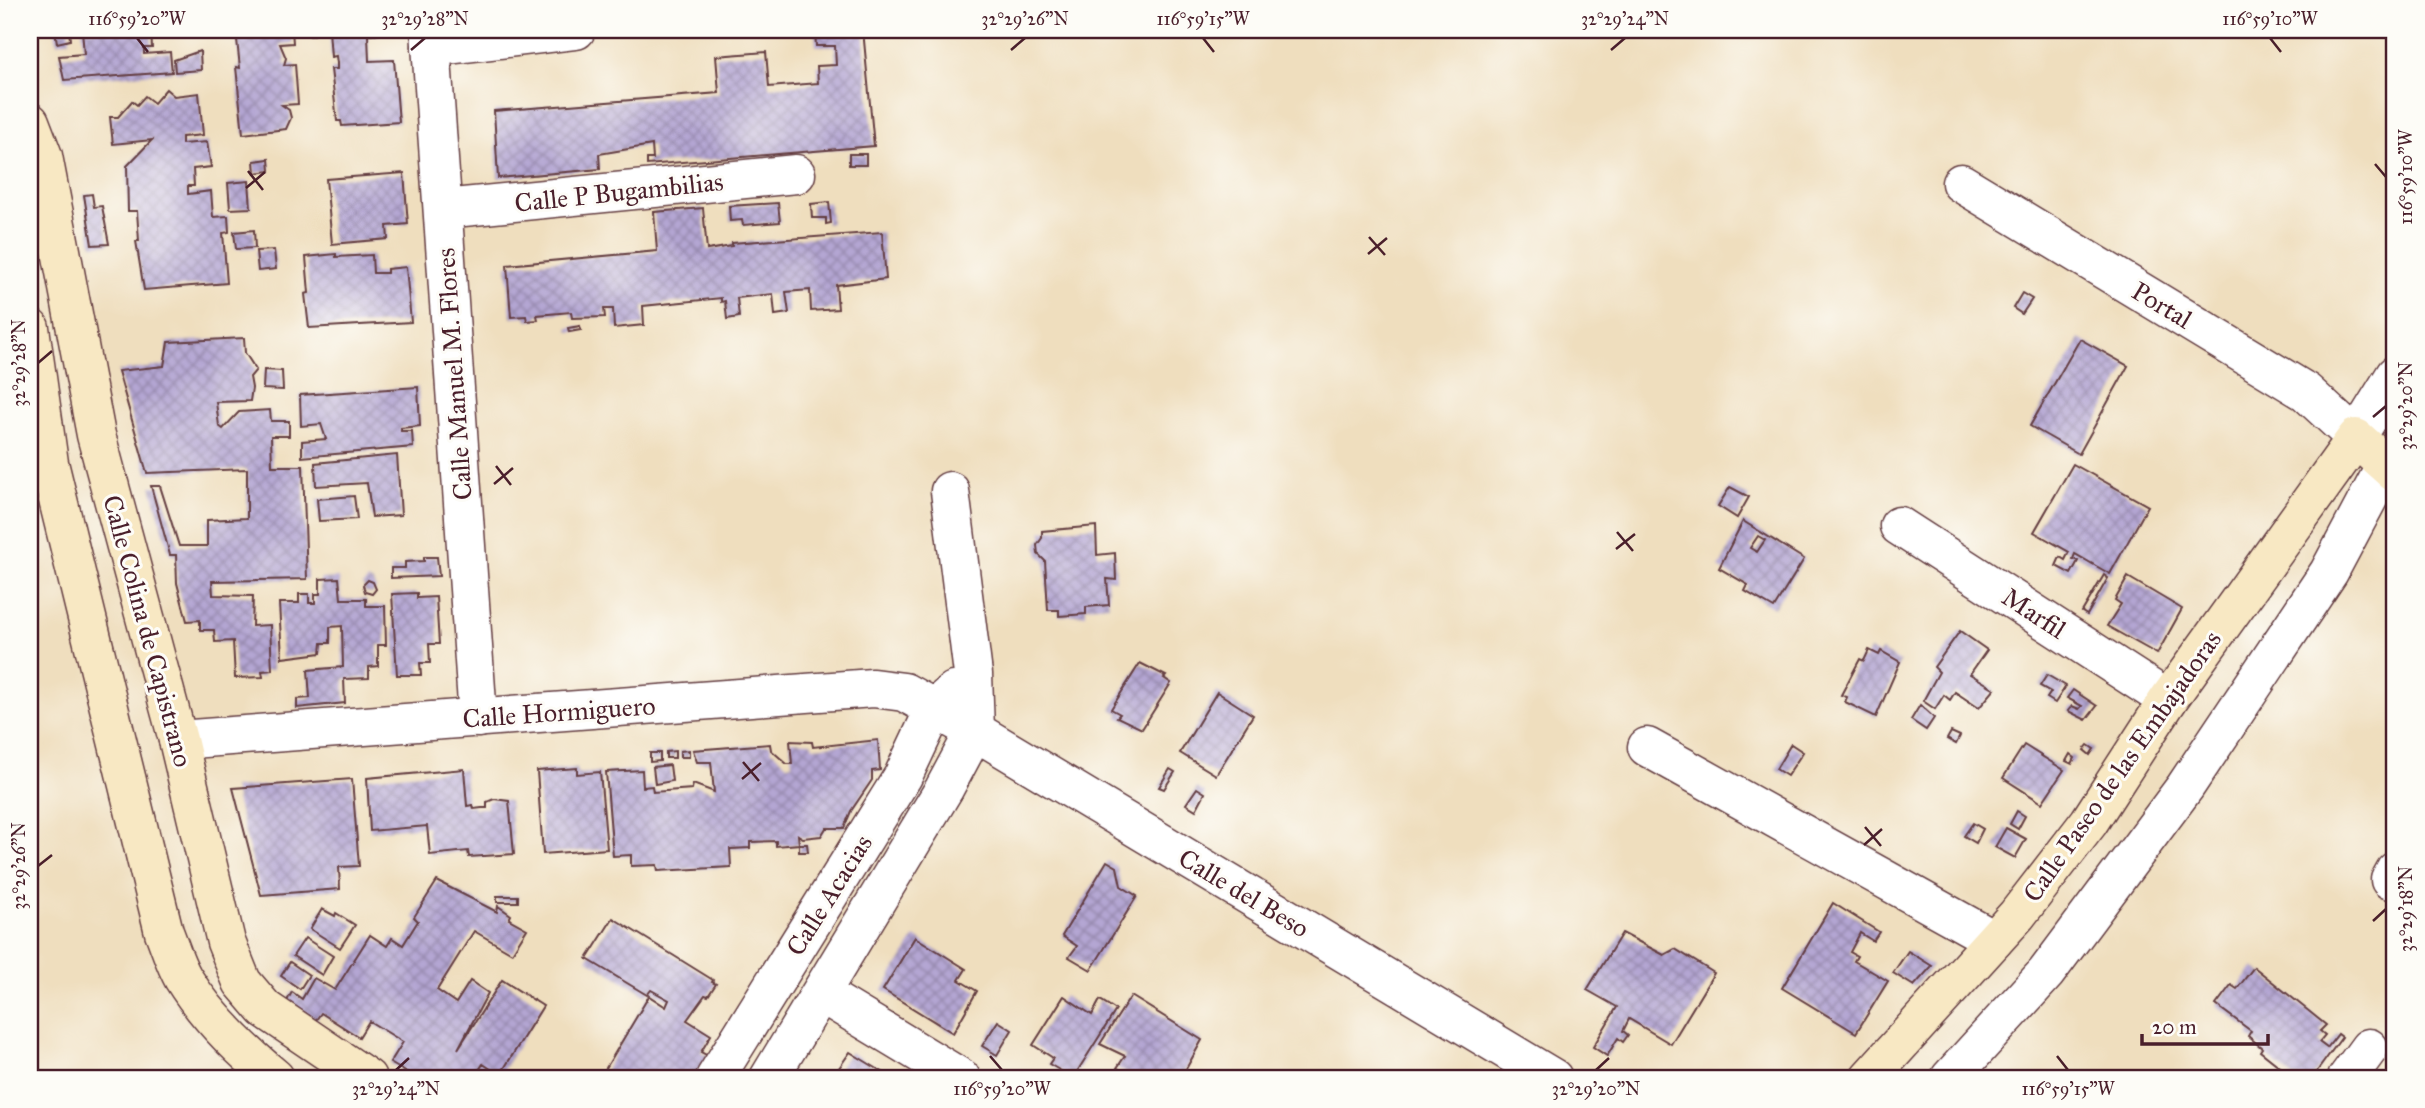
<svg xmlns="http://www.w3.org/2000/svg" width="2425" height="1108" font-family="'IM FELL Great Primer',serif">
	<defs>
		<pattern id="building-cross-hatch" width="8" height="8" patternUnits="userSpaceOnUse" patternTransform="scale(1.75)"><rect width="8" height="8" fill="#b4a6d3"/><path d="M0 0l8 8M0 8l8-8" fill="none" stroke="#9487ab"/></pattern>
	</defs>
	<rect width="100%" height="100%" fill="#fdfcf7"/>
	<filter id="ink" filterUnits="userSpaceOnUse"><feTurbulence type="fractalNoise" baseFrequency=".0143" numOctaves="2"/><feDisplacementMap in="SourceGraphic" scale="14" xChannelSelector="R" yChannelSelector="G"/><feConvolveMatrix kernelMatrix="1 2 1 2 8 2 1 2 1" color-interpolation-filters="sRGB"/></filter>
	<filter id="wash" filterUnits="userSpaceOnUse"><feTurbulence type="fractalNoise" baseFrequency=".00686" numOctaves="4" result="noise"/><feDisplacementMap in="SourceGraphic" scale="28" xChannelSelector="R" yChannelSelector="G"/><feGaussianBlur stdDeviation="1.57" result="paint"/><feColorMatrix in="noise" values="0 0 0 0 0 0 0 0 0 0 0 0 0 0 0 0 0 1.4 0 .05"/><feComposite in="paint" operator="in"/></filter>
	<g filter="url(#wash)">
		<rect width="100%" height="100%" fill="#efdebe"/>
		<g id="blocks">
			<g fill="url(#building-cross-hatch)" fill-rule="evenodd">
				<polygon points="55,30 69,30 70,40 57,43"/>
				<polygon points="82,30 151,30 152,48 144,48 144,54 170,52 172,72 64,80 59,56 84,54"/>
				<polygon points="236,30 325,30 311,36 292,30 293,43 280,44 286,58 284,65 295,64 298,104 282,105 289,110 291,118 286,129 243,134 236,67 240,68"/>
				<polygon points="329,30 379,30 379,34 368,35 369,61 394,60 399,122 342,126 341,121 337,121 331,69 337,69 337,63 336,56 331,57"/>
				<polygon points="815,30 863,30 874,146 647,165 647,159 653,159 652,145 599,154 600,169 498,178 494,111 719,93 716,56 766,52 769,87 818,83 817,66 836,65 835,46 816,46"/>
				<polygon points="200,51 201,70 175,72 174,60"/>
				<polygon points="166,89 174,96 199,93 203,135 182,137 182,144 207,142 211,167 193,169 194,186 188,186 188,194 211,191 213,217 228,216 229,232 223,233 227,283 144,290 136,241 139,241 137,211 128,211 127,166 152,140 113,144 110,117 118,117 132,101 137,105 145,96 154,103"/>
				<rect x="849" y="154" width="17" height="11"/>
				<polygon points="269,159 270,171 255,173 254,161"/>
				<polygon points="404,173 408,224 387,226 388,239 332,244 326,179"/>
				<polygon points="249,181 251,208 230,209 228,183"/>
				<polygon points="92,194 94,207 102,206 109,244 92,245 84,195"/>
				<polygon points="829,202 831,223 826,224 826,218 812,218 811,204"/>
				<polygon points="778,203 780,222 743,225 742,220 730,221 729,206"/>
				<polygon points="703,208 707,250 732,246 732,243 882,232 886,279 836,285 838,309 811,311 810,290 786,292 789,313 775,315 773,294 737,298 739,317 727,319 725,301 721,302 721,298 643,306 644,325 614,328 613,309 604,309 605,317 572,318 571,312 537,315 538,320 527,321 526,316 511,317 507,265 657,251 654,212"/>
				<polygon points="254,230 255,248 236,249 234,232"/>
				<polygon points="274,250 276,269 258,271 256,251"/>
				<polygon points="336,254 336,257 372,255 373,273 387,273 387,269 406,267 411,322 309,328 305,294 309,293 306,257"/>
				<polygon points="2022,293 2032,299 2022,314 2013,308"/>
				<polygon points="580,326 581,330 569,332 568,328"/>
				<polygon points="244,338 245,353 256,370 250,377 252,388 250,401 216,402 219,426 223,429 239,412 270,410 271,421 289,421 289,436 271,436 272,466 303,466 307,579 212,581 213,595 253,596 252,626 270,625 272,670 262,671 263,677 235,678 233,641 215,642 214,630 200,630 200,620 187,621 177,583 176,555 170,555 151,486 160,486 179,546 207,546 207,520 247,518 247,469 147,473 118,371 164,366 168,342"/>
				<polygon points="2080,339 2128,366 2079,454 2030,426"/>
				<polygon points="264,370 282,371 283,390 263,389"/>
				<polygon points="418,387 420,426 401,428 401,431 412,431 413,447 302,457 302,441 326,439 321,424 301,426 300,395"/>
				<polygon points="397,455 401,515 372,517 367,483 316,486 315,463"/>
				<polygon points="2073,464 2148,506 2110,574 2075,554 2073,559 2078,561 2071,574 2056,566 2060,557 2065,560 2069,552 2034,532"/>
				<polygon points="1730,487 1749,497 1737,518 1718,506"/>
				<polygon points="354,496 357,519 319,521 317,499"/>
				<path d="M1743 521 1804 559 1774 608 1745 591 1748 585 1719 568ZM1758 536 1765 540 1757 552 1750 548Z"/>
				<polygon points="1096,526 1097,555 1115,553 1116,580 1107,579 1109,605 1086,607 1086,614 1059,616 1059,610 1048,610 1045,561 1038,554 1037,545 1042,538 1042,531"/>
				<polygon points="424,557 437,557 439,576 391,578 391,568 405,568 405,562 424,561"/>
				<polygon points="2104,575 2108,578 2087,615 2082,612"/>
				<polygon points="2128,577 2182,609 2157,654 2107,626 2121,604 2115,600"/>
				<polygon points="339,578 341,599 366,599 366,606 385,606 386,645 378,645 378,666 369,667 369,678 344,679 345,703 297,708 297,699 310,698 308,670 343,667 342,626 330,627 330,643 322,643 321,653 282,658 279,603 299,603 299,594 309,594 309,603 315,603 315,594 320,594 320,579"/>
				<polygon points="368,580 373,582 376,589 372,594 365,592 363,585"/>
				<polygon points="417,593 417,598 436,597 439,644 429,644 430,663 420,663 421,675 397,675 392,594"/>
				<polygon points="1960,631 1987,650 1970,674 1995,689 1979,708 1955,692 1950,700 1944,695 1935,709 1923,701 1939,672 1934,667"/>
				<polygon points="1869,650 1879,655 1881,651 1900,662 1876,717 1845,702 1847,697 1841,695 1860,659 1864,661"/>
				<polygon points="1140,663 1166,676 1164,678 1171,683 1142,729 1117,717 1120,714 1111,709"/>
				<polygon points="2047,675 2066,686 2055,703 2047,698 2051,692 2040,686"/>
				<polygon points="2073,690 2097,706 2086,720 2068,711 2072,706 2079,709 2082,706 2067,698"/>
				<polygon points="1217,692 1253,715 1216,775 1180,753"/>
				<polygon points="1920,705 1934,718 1926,730 1911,720"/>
				<polygon points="1951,732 1960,736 1956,744 1947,739"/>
				<polygon points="878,740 880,770 872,771 872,780 851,811 844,828 826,828 821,836 803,838 798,835 799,844 776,846 776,841 750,842 750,848 730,849 731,867 658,871 657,865 631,866 631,855 613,856 606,772 642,770 643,787 652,786 653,792 692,789 693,784 714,792 711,762 697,762 693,750 770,744 771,750 787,764 792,764 790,741 812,742 813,747"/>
				<polygon points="1791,744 1803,752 1787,776 1776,769"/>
				<polygon points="2024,745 2064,770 2042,803 2003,778"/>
				<polygon points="2088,745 2094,749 2090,755 2084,750"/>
				<polygon points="689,750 689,757 680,757 680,751"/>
				<polygon points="675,751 675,758 666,758 666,752"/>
				<polygon points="650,753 660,753 660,761 650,762"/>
				<polygon points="2070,754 2075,758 2072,764 2066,761"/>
				<polygon points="670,765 672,781 655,784 653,767"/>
				<polygon points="577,768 577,774 600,772 607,849 543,854 537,771"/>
				<polygon points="464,769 467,806 473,805 474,809 482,808 487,808 487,802 494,799 509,801 514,854 469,857 468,851 430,855 427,826 370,831 367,778"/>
				<polygon points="1170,769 1175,772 1164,789 1159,787"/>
				<polygon points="352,779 359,866 339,867 340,889 261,895 233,788"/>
				<polygon points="1197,788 1205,793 1196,810 1186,804"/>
				<polygon points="2017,811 2025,816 2018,829 2010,824"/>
				<polygon points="1973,823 1983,829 1976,843 1964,836"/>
				<polygon points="2006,828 2026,839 2015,858 1995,847"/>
				<polygon points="799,844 807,844 808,852 799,852"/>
				<polygon points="1107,861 1117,867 1121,886 1137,896 1091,970 1069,957 1077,946 1062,936"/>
				<polygon points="437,881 497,912 498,906 511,915 509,919 527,929 512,953 474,931 437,990 456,1003 470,981 488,993 458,1049 502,980 543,1006 500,1075 483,1064 474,1078 416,1078 390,1063 403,1042 369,1021 359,1037 321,1013 316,1020 287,1001 292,992 302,999 314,978 335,990 370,935 387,946 392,938 403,945 418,921 414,917"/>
				<rect x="497" y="896" width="21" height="6"/>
				<polygon points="1833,903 1879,932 1873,941 1860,933 1850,952 1857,956 1854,961 1888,981 1856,1033 1782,988"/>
				<polygon points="322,909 335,916 336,913 355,925 340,948 310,929"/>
				<polygon points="613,918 713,980 712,982 716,984 708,996 705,995 687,1020 711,1035 701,1052 710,1057 697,1078 600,1078 649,996 666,1007 669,1000 651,990 647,995 587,959"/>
				<polygon points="1622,933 1664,955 1675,949 1714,973 1671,1044 1629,1019 1623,1031 1628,1035 1623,1042 1618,1038 1607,1056 1593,1047 1617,1007 1587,990"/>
				<polygon points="915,937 966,969 959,980 977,991 953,1033 883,990"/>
				<polygon points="305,938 333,956 322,975 293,956"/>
				<polygon points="1908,951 1932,966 1914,986 1893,973"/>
				<polygon points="290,962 309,975 300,989 281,976"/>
				<polygon points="2254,967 2326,1025 2320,1031 2325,1035 2319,1042 2327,1048 2338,1034 2342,1037 2312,1078 2294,1078 2260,1051 2262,1048 2248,1036 2251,1031 2216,1005 2231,985 2237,989"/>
				<polygon points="1064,996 1092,1015 1100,1000 1116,1010 1073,1078 1049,1064 1053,1058 1033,1045"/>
				<polygon points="1131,996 1202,1040 1181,1078 1135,1078 1117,1068 1125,1056 1100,1044"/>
				<polygon points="998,1021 1012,1030 997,1055 982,1046"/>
				<polygon points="850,1052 881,1071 893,1078 832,1078"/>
			</g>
		</g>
	</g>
	<g filter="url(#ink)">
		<use href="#blocks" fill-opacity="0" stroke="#633c41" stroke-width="2"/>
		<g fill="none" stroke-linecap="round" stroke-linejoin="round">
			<defs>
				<g id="street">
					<polyline points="430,30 478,718"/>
					<polyline points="431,47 576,30"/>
					<polyline points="1961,183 2306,392 2356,438 2395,375"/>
					<polyline points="443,209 796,174"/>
					<polyline points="1899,526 2168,700"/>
					<polyline points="178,740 873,688 904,692 975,731 1553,1078"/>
					<polyline points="1647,747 1994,940"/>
					<polyline points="2390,880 2395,871"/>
					<polyline points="822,994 961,1078"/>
					<polyline points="715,1078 903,776 935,708 954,691"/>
					<polyline points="769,1078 944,789 975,731 973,674 950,491"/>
					<polyline points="1950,1078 2046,973 2185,787 2329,572 2386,465"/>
					<polyline points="2347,1078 2369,1048"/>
				</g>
				<g id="secondary">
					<polyline points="30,122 43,156 96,435 178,740 226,942 242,982 265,1009 367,1078"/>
					<path d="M30 328 49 463 164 932C170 947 175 964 183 978 207 1017 240 1049 275 1078"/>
					<polyline points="1869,1078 2017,915 2089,822 2168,700 2356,438 2395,473"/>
				</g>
			</defs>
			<use href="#street" stroke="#633c41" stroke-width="41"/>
			<use href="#secondary" stroke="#633c41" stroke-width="41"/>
			<use href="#street" stroke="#fff" stroke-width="38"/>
			<use href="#secondary" stroke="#f8e8c3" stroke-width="38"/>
		</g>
	</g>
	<path fill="none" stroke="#4a1f2b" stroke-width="2.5" d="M137 38 148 52M1203 38 1214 52M2270 38 2281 52M411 50 425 38M1011 50 1025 38M1611 50 1625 38M2375 164 2386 177M248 171 263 190M246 188 265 172M1369 237 1385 255M1368 254 1387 238M38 363 52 351M2373 417 2386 406M496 466 511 485M494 484 513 468M1617 532 1633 551M1616 549 1635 534M743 762 759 781M742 779 761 763M1865 827 1881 846M1864 845 1882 829M38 866 52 855M2373 921 2386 909M990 1056 1002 1070M2057 1056 2068 1070M396 1070 409 1058M1596 1070 1609 1058"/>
	<g text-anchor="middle" stroke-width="6" stroke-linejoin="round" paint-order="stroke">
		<g font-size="26" fill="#4a1f2b" stroke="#fdfcf7">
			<text transform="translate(619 192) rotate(-6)" y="9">Calle P Bugambilias</text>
			<text transform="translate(2162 305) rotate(31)" y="9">Portal</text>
			<text transform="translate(454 374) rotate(-94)" y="9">Calle Manuel M. Flores</text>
			<text transform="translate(2034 613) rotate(33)" y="9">Marfil</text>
			<text transform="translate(148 631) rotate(75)" y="9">Calle Colina de Capistrano</text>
			<text transform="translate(559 712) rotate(-4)" y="9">Calle Hormiguero</text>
			<text transform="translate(2122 766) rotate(-55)" y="9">Calle Paseo de las Embajadoras</text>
			<text transform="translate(1244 893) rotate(31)" y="9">Calle del Beso</text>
			<text transform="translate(829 895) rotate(-58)" y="9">Calle Acacias</text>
		</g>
	</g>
	<rect width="2425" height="1108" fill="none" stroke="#fdfcf7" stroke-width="77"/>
	<path d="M2142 1034v10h126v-10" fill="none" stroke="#4a1f2b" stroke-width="3.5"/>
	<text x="2152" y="1034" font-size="21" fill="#4a1f2b" stroke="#fdfcf7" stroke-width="5" paint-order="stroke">20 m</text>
	<rect x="38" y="38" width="2348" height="1032" fill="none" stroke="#4a1f2b" stroke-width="2.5"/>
	<g font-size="18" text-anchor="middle" fill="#4a1f2b">
		<text x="137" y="25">116°59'20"W</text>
		<text x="425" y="25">32°29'28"N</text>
		<text x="1025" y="25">32°29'26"N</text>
		<text x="1203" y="25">116°59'15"W</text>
		<text x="1625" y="25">32°29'24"N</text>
		<text x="2270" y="25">116°59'10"W</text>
		<text transform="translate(2406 177) rotate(-90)" y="6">116°59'10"W</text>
		<text transform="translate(19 363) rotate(-90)" y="6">32°29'28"N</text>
		<text transform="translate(2406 406) rotate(-90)" y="6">32°29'20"N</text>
		<text transform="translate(19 866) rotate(-90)" y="6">32°29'26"N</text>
		<text transform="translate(2406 909) rotate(-90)" y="6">32°29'18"N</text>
		<text x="396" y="1095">32°29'24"N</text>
		<text x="1002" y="1095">116°59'20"W</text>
		<text x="1596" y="1095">32°29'20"N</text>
		<text x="2068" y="1095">116°59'15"W</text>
	</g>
</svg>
